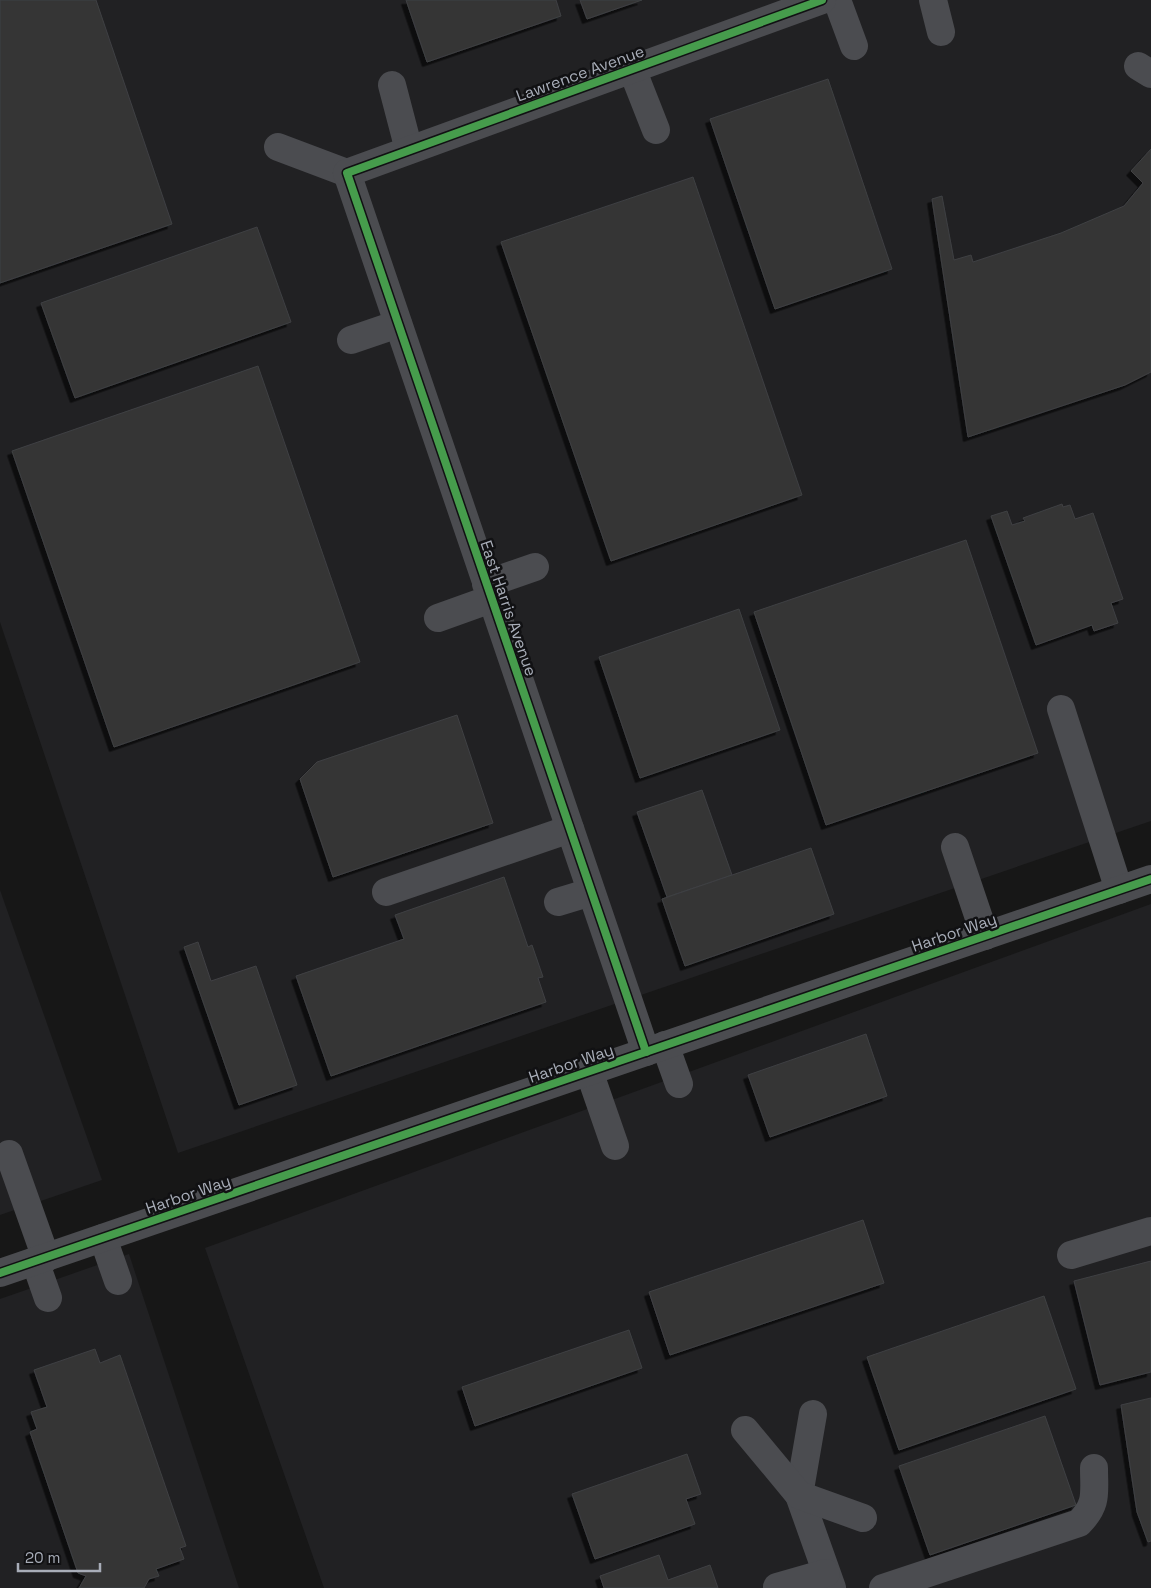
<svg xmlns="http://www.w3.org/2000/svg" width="1151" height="1588" font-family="'Space Grotesk',sans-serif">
	<defs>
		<filter id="shadow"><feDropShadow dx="-4.5" dy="4.5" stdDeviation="0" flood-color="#0009"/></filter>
	</defs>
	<rect width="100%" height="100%" fill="#171717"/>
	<g fill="#212123">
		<polygon points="0,0 1151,0 1151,821 178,1153 0,622"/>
		<polygon points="0,890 102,1180 0,1215"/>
		<polygon points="1151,904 1151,1588 324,1588 205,1248"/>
		<polygon points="129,1254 239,1588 0,1588 0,1299"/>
	</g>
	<g fill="#353536" stroke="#3f4043" filter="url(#shadow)">
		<polygon points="0,0 96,0 172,224 0,283"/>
		<polygon points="406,0 556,0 561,16 427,62"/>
		<polygon points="580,0 642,0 587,19"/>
		<polygon points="828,79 892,269 775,309 710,119"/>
		<polygon points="1151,149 1151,372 1125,385 968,437 932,199 942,196 954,260 971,255 973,262 1061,233 1124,206 1143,183 1131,171"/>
		<polygon points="693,177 802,495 611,561 501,242"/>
		<polygon points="257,227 291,322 75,398 41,303"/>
		<polygon points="258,366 360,662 114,747 12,451"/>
		<polygon points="1062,504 1063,507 1070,505 1075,519 1093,513 1123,599 1111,603 1118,623 1094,631 1092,625 1036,645 991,516 1007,511 1012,525 1025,521 1023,518"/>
		<polygon points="966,540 1038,753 826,825 754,612"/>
		<polygon points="739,609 780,730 640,778 599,657"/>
		<polygon points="457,715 493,823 333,877 300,779 317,762"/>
		<polygon points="702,790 732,875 667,897 637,812"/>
		<polygon points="811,848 834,914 685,966 662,899"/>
		<polygon points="504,877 528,947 532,945 543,977 538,978 546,1002 331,1076 296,976 404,939 395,915"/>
		<polygon points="198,942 211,981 256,966 297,1085 239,1105 184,947"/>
		<polygon points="866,1034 887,1096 770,1137 748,1075"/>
		<polygon points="863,1220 884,1283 670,1355 649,1292"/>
		<polygon points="1151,1261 1151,1372 1100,1385 1074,1281"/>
		<polygon points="1044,1296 1076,1389 899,1450 867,1357"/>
		<polygon points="629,1330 642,1368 475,1426 462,1387"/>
		<polygon points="95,1349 100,1363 120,1355 186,1546 180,1548 184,1559 156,1569 159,1576 149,1579 144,1588 79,1588 86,1576 78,1573 30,1432 37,1429 31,1412 47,1407 34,1370"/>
		<polygon points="1151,1398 1151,1541 1148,1542 1137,1512 1121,1405"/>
		<polygon points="1045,1416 1076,1505 930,1555 899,1466"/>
		<polygon points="687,1454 701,1494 686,1499 695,1524 595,1559 572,1494"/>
		<polygon points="659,1555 668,1580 710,1565 718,1588 604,1588 600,1576"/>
	</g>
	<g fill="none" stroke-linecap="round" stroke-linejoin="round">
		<g stroke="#4b4c50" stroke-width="28">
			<polyline points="837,0 854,46"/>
			<polyline points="933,0 941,32"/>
			<polyline points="1138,66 1151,74"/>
			<polyline points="632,69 656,130"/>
			<polyline points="392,85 409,150"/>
			<polyline points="278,147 347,173"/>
			<polyline points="347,173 646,1052"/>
			<polyline points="347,173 822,0"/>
			<polyline points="351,340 398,324"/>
			<polyline points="486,584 535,567"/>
			<polyline points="438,618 491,599"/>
			<polyline points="1061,709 1119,890"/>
			<polyline points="955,847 985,936"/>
			<polyline points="386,892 570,829"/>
			<polyline points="558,902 591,892"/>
			<polyline points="665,1045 679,1084"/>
			<polyline points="589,1071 615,1146"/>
			<polyline points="9,1154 46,1258"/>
			<polyline points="103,1238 118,1281"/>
			<polyline points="1071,1255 1151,1231"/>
			<polyline points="35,1261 48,1298"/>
			<polyline points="0,1273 1151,879"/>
			<polyline points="813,1414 799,1495 832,1588"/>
			<polyline points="745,1430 799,1495 863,1518"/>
			<polyline points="777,1587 826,1573"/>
			<path d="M883 1588 1079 1523C1098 1504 1094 1493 1094 1468"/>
		</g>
		<defs>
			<g id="cycleway">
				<polyline points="646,1052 347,173 822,0"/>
				<polyline points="0,1273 1151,879"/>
			</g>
		</defs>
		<use href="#cycleway" stroke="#111113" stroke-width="11"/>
		<use href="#cycleway" stroke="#469c4c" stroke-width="8"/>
	</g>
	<g text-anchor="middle" stroke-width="5" stroke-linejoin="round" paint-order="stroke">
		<g font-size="16" fill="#a8adb8" stroke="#111113">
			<text transform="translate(580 73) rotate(-20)" y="6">Lawrence Avenue</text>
			<text transform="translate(509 608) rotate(71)" y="6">East Harris Avenue</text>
			<text transform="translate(954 932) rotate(-19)" y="6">Harbor Way</text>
			<text transform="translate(571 1063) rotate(-19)" y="6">Harbor Way</text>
			<text transform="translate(188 1194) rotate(-19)" y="6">Harbor Way</text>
		</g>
	</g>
	<path d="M18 1563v8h82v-8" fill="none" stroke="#a8adb8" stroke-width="2.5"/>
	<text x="25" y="1563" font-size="15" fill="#a8adb8" stroke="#111113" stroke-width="4" paint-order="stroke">20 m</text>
</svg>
